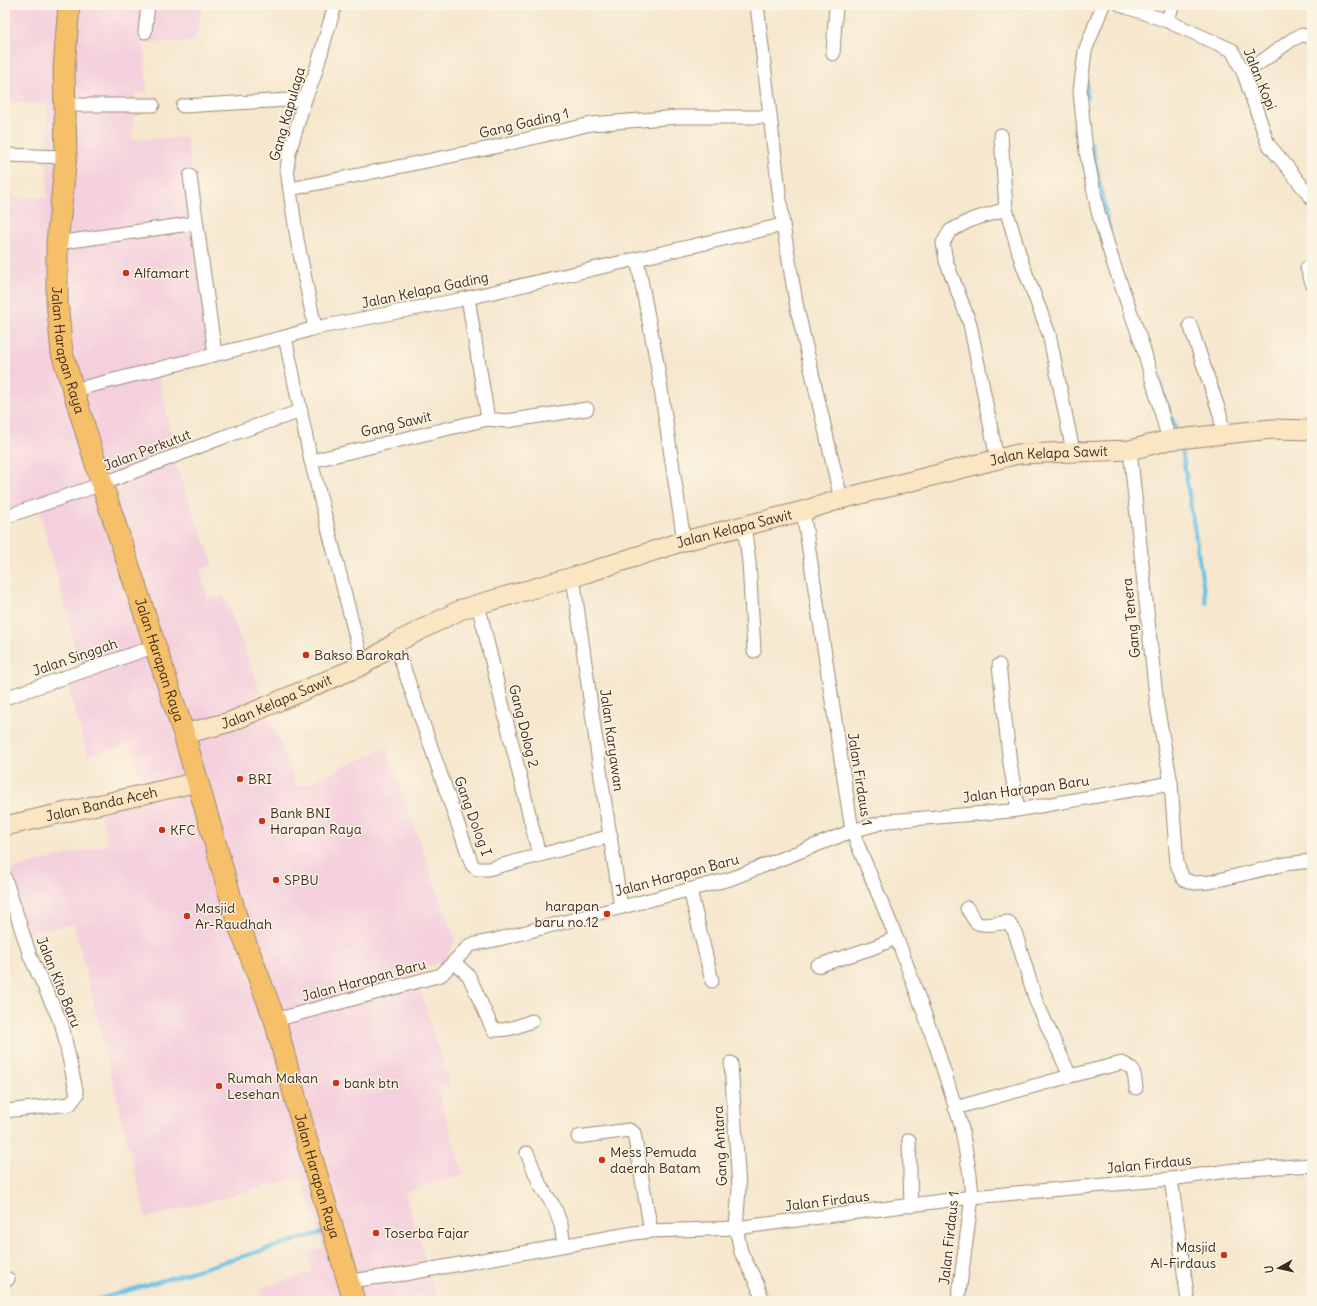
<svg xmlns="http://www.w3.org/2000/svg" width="1317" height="1306" font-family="Delius,sans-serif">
	<rect width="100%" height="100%" fill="#fcf5e5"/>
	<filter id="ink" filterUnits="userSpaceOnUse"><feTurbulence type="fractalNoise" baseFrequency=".025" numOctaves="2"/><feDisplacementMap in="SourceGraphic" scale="8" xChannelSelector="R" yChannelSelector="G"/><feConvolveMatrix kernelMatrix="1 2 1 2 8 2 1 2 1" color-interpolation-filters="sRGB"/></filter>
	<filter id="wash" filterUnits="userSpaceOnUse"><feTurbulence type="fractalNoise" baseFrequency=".012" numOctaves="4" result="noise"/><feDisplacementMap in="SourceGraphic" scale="16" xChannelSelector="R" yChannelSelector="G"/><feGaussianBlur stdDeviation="0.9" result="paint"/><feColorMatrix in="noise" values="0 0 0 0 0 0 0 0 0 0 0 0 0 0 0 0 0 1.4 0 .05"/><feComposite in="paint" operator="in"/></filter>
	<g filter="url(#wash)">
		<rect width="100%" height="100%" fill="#f6e7ce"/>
		<polygon fill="#f4cfdd" points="5,5 203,5 195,41 144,43 147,92 136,93 132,140 187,137 190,162 216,350 156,365 174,447 175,463 213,564 200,571 208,599 224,595 297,788 386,748 455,939 445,960 415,973 450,1086 438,1091 464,1175 405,1192 438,1301 264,1301 260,1288 312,1272 307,1253 324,1248 301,1177 146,1218 74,924 24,933 5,871 108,844 97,800 142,787 131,743 88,756 63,672 80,666 40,512 5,523 5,197 47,197 47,104 5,102"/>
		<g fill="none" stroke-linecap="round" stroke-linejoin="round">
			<g stroke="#66c2e4" stroke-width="4">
				<polyline points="1087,98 1087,83"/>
				<polyline points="1091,143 1109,228"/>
				<polyline points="1157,375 1175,428"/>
				<polyline points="1182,450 1206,603"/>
				<polyline points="93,1301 324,1232"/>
			</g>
		</g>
	</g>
	<g filter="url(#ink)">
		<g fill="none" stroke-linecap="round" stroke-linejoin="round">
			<defs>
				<g id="street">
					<polyline points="757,5 783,225 797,308 841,499"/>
					<polyline points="1103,5 1085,51 1080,92 1086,151 1098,212 1113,262 1143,347 1169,440"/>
					<polyline points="1121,5 1167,21 1232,50 1244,74 1268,144 1288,168 1312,199"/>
					<polyline points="1167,21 1173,5"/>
					<polyline points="145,32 148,5"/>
					<polyline points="833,54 836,5"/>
					<polyline points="1244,74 1293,39 1302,35 1312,37"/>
					<polyline points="64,105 153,105"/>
					<polyline points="183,106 305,99"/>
					<polyline points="1001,135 1006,209 1022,263 1049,334 1073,451"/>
					<polyline points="5,155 66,157"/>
					<polyline points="190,176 215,354"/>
					<polyline points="290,189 490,148 591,124 678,117 770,117"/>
					<polyline points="57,243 196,223"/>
					<polyline points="637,259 657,363 684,541"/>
					<polyline points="1307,268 1312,283"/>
					<polyline points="468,298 488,419"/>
					<polyline points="1190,325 1220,414 1223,434"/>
					<polyline points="315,328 297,239 287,170 289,153 305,99 314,77 335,5"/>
					<polyline points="285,337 311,461 363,665"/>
					<polyline points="74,390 285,337 315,328 459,300 783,225"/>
					<polyline points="1130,450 1157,706 1171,783 1177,864 1183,879 1194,883 1210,882 1285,864 1312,861"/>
					<polyline points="997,459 970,324 946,261 943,243 950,231 971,220 1006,209"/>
					<polyline points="311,461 488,419 506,421 587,409"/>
					<polyline points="803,511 852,831 901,949 936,1046 961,1125 970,1175 972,1197 958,1301"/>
					<polyline points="5,517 102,484 229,435 301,411"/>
					<polyline points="744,526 749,562 754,651"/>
					<polyline points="573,577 601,777 621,907"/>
					<polyline points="478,604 539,855"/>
					<polyline points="395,643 472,865 477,869 488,869 611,836"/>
					<polyline points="999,665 1010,764 1018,809"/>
					<polyline points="5,698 156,646"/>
					<polyline points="5,878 30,956 62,1025 77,1095 70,1104 5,1111"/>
					<polyline points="690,890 712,981"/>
					<path d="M967 908C970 912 973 919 976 922 981 927 1002 923 1008 922L1015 932 1036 1001 1070 1076"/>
					<path d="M454 962 469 976 493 1030C507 1031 519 1026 532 1021"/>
					<polyline points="817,966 872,948 896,938"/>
					<polyline points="275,1020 441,975 470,945 495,940 730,879 852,831 888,821 1011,811 1171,783"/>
					<polyline points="731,1063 739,1188 736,1228 741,1252 757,1284 763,1301"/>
					<path d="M955 1108 1070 1076 1122 1063C1136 1068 1134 1075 1136 1088"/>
					<polyline points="578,1137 629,1130 634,1133 651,1231"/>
					<polyline points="909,1140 911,1206"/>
					<polyline points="527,1153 540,1185 555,1208 561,1225 564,1245"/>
					<polyline points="1171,1179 1188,1301"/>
					<polyline points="5,1279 8,1279"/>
					<polyline points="349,1281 404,1274 634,1233 651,1231 736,1228 972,1197 1171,1179 1235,1170 1312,1165"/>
				</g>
				<g id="secondary">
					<path id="s1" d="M184 734 230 722 363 665 395 643 462 609 583 574 684 541 803 511 841 499 1018 454 1130 450 1169 440 1271 429 1312 430"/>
					<path id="s2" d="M5 826 198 782"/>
				</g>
				<g id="primary">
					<path id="s3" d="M69 5 64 69 66 157 57 243V301L62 353 102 484 184 734 238 923 275 1020 305 1135 354 1301"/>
				</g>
			</defs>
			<use href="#street" stroke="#988876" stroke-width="15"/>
			<use href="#secondary" stroke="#988876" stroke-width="21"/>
			<use href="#primary" stroke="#988876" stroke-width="23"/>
			<use href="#street" stroke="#fff" stroke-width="13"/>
			<use href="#secondary" stroke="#fbe6c4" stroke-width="19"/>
			<use href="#primary" stroke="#f6c06b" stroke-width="21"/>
		</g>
	</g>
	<g fill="#c8321e" stroke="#fcf5e5" stroke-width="1.5">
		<circle cx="126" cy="273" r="4"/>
		<circle cx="306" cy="655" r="4"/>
		<circle cx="240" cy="779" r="4"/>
		<circle cx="262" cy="821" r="4"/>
		<circle cx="162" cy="830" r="4"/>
		<circle cx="276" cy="880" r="4"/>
		<circle cx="607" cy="914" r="4"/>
		<circle cx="187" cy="916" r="4"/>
		<circle cx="336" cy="1083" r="4"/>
		<circle cx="219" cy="1086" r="4"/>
		<circle cx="602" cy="1160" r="4"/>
		<circle cx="376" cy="1233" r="4"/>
		<circle cx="1224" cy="1255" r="4"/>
	</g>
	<g text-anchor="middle" stroke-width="3" stroke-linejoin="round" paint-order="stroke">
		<g font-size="14" fill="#3b2a1e" stroke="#fcf5e5">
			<text transform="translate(1260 79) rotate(68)" y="5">Jalan Kopi</text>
			<text transform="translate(287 114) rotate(-74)" y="5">Gang Kapulaga</text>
			<text transform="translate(524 123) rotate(-13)" y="5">Gang Gading 1</text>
			<text transform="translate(425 290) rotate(-12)" y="5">Jalan Kelapa Gading</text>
			<text dy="5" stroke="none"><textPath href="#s3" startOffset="347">Jalan Harapan Raya</textPath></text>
			<text transform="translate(396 424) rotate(-13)" y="5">Gang Sawit</text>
			<text transform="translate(147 450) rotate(-21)" y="5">Jalan Perkutut</text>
			<text dy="5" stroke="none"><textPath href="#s1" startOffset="914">Jalan Kelapa Sawit</textPath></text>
			<text dy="5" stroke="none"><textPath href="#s1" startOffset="590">Jalan Kelapa Sawit</textPath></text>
			<text transform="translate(1131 618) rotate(-96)" y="5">Gang Tenera</text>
			<text transform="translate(75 657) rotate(-19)" y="5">Jalan Singgah</text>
			<text dy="5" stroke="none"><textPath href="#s3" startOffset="671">Jalan Harapan Raya</textPath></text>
			<text dy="5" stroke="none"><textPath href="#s1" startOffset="98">Jalan Kelapa Sawit</textPath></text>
			<text transform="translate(524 726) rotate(76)" y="5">Gang Dolog 2</text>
			<text transform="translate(612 740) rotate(82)" y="5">Jalan Karyawan</text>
			<text transform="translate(860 779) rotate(81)" y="5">Jalan Firdaus 1</text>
			<text transform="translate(1026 789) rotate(-8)" y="5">Jalan Harapan Baru</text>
			<text dy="5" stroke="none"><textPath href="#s2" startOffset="99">Jalan Banda Aceh</textPath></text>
			<text transform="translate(473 816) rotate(70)" y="5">Gang Dolog I</text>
			<text transform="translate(677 875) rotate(-15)" y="5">Jalan Harapan Baru</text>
			<text transform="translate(364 980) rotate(-15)" y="5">Jalan Harapan Baru</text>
			<text transform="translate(59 982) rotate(68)" y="5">Jalan Kito Baru</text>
			<text transform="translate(720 1146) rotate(-93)" y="5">Gang Antara</text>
			<text transform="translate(1149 1164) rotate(-6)" y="5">Jalan Firdaus</text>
			<text dy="5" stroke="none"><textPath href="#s3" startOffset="1211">Jalan Harapan Raya</textPath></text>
			<text transform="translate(827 1201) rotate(-7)" y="5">Jalan Firdaus</text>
			<text transform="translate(949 1238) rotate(-84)" y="5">Jalan Firdaus 1</text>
		</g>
		<g font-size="14" fill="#3b2a1e" stroke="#fcf5e5" text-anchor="start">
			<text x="134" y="278">Alfamart</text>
			<text x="314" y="660">Bakso Barokah</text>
			<text x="248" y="784">BRI</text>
			<text x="270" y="818">Bank BNI<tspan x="270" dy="16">Harapan Raya</tspan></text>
			<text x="170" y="835">KFC</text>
			<text x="284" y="885">SPBU</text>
			<text x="599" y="911" text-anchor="end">harapan<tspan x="599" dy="16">baru no.12</tspan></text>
			<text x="195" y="913">Masjid<tspan x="195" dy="16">Ar-Raudhah</tspan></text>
			<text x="227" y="1083">Rumah Makan<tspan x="227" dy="16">Lesehan</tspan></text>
			<text x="344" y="1088">bank btn</text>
			<text x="610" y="1157">Mess Pemuda<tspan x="610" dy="16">daerah Batam</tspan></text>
			<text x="384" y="1238">Toserba Fajar</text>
			<text x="1216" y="1252" text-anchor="end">Masjid<tspan x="1216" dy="16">Al-Firdaus</tspan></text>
		</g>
	</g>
	<rect width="1317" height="1306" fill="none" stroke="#fcf5e5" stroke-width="20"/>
	<g transform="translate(1279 1268) rotate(262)" stroke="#fcf5e5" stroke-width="3" paint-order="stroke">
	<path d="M0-3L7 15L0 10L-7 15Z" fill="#3b2a1e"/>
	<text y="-6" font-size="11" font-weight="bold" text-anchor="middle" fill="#3b2a1e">U</text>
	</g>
</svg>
